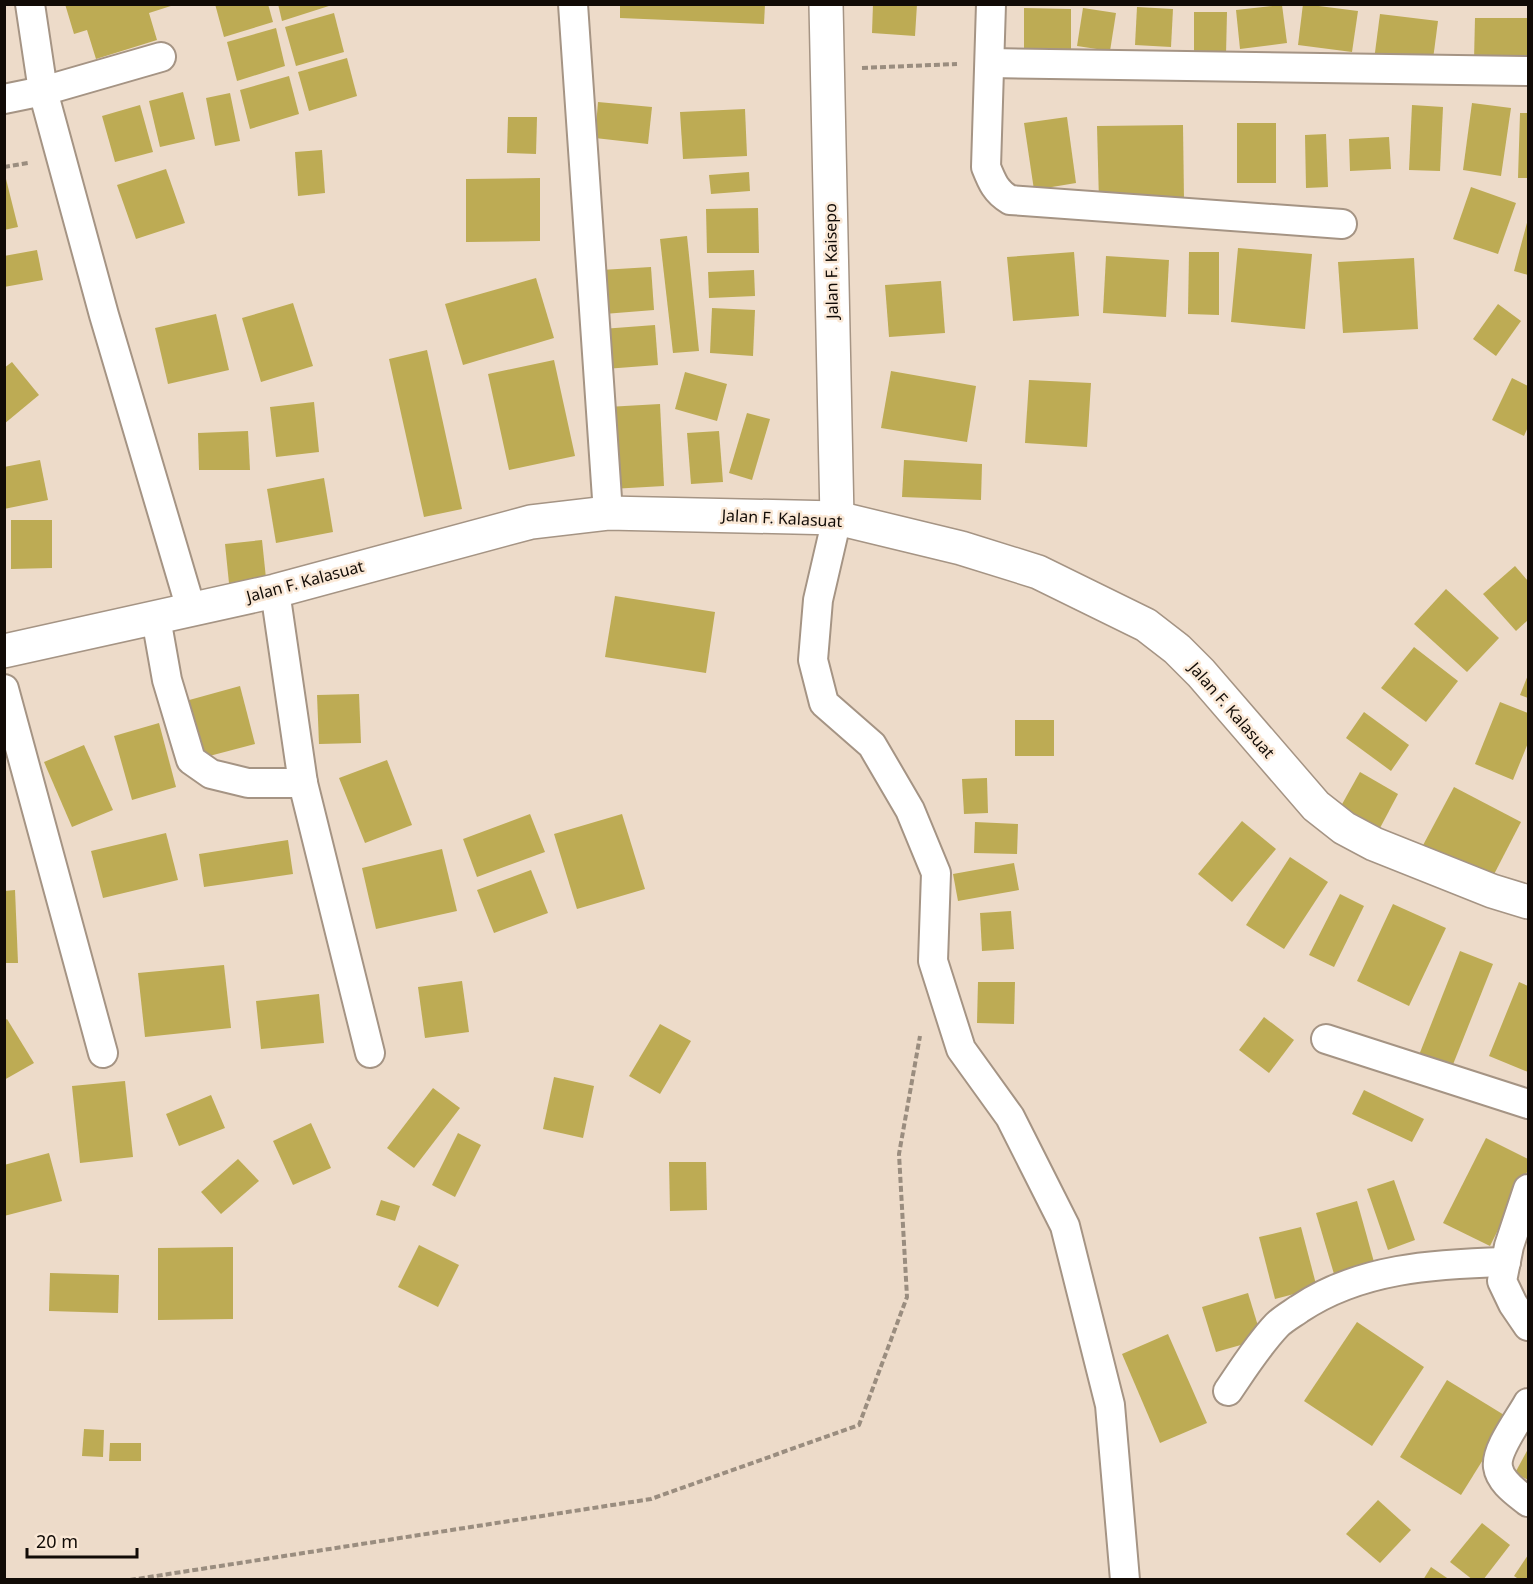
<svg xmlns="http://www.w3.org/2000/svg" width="1533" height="1584" font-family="'Noto Sans',sans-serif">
	<rect width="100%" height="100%" fill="#eddbc9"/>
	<g fill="#bdab54">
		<polygon points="65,4 174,4 174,5 149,13 157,40 96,59 87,30 74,34"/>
		<polygon points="215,4 268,4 273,22 224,37"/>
		<polygon points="278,4 332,4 332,5 282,21"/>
		<polygon points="620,4 765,4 764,24 620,18"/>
		<polygon points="873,4 917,4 915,36 872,33"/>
		<polygon points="1303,4 1358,11 1352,52 1298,45"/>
		<polygon points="1282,5 1287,43 1240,49 1236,10"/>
		<polygon points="1137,7 1173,9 1171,47 1135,45"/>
		<polygon points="1024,8 1071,9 1071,56 1024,55"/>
		<polygon points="1083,8 1116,13 1110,51 1077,46"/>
		<polygon points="1194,12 1227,12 1226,55 1194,55"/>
		<polygon points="334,13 344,52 296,66 285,27"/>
		<polygon points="1380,14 1438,21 1432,67 1374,60"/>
		<polygon points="1475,18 1528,18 1528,61 1474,60"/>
		<polygon points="276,28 285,66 237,81 227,42"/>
		<polygon points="347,58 357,96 309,111 298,72"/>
		<polygon points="289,76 299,114 250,129 240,90"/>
		<polygon points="183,92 195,139 160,147 149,101"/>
		<polygon points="230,93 240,141 215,146 206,98"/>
		<polygon points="598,102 652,107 648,144 595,138"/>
		<polygon points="1472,103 1511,108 1501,176 1463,170"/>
		<polygon points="140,105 153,152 115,162 102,116"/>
		<polygon points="1412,105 1443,107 1440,171 1409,170"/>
		<polygon points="745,109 747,156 683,159 680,112"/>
		<polygon points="1520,113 1528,113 1528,178 1518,178"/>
		<polygon points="508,117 537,117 536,154 507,153"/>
		<polygon points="1067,117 1076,183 1034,190 1024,123"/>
		<rect x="1237" y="123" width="39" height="60"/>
		<polygon points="1183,125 1184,200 1099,202 1097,126"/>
		<polygon points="1326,134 1328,187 1306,188 1305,135"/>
		<polygon points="1389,137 1391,169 1350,171 1349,139"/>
		<polygon points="322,150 325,193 298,196 295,152"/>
		<polygon points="166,169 185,223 136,239 117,185"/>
		<polygon points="4,171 18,227 4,230"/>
		<polygon points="749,172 750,191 711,194 709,175"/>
		<polygon points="540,178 540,241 466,242 466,179"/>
		<polygon points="1471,187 1516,203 1498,254 1453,239"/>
		<polygon points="758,208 759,253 707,253 706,209"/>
		<polygon points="1528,219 1528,275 1514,271"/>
		<polygon points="687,236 699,351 673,353 660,239"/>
		<polygon points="1238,248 1312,254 1305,329 1231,322"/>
		<polygon points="37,250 43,280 4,287 4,256"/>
		<polygon points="1074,252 1079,316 1013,321 1007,257"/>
		<polygon points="1189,252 1219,252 1219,315 1188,314"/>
		<polygon points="1106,256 1169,260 1166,317 1103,313"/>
		<polygon points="1414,258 1418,329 1343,333 1338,262"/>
		<polygon points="651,267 654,310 604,314 601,270"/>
		<polygon points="754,270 755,296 709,298 708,272"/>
		<polygon points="536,278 554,338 463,365 445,304"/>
		<polygon points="941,281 945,333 889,337 885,285"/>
		<polygon points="293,303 313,366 261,382 242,318"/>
		<polygon points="1498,304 1521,321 1496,356 1473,339"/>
		<polygon points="712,308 755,310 753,356 710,353"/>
		<polygon points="216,314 229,370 168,384 155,328"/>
		<polygon points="655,325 658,365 605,369 602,329"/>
		<polygon points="427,350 462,509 424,517 389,359"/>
		<polygon points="554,360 575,456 509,470 488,374"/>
		<polygon points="12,362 39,395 4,424 4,368"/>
		<polygon points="891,371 976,386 967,442 881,428"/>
		<polygon points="685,372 727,384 717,421 675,409"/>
		<polygon points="1512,378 1528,386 1528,427 1524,436 1492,420"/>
		<polygon points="1029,380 1091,383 1087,447 1025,443"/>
		<polygon points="314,402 319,452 276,457 270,407"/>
		<polygon points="660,404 664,486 611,489 607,407"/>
		<polygon points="747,413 770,419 752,480 729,473"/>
		<polygon points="248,431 250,470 199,470 198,433"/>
		<polygon points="719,431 723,482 691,484 687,433"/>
		<polygon points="40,460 48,500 4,509 4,467"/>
		<polygon points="904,460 982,464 981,500 902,497"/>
		<polygon points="324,478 333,532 276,543 267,489"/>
		<polygon points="11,520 52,520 52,568 11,569"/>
		<polygon points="262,540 267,588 230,593 225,544"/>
		<polygon points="1515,566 1528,581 1528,620 1516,631 1483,594"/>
		<polygon points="1446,589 1499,638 1467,672 1414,624"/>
		<polygon points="615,596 715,612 706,673 605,657"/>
		<polygon points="1414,647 1458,681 1426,722 1381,688"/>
		<polygon points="1528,675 1528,698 1520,695"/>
		<polygon points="240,686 255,744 198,759 182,702"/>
		<polygon points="359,694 361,743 319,744 317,695"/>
		<polygon points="1500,702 1528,713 1528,743 1513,780 1475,764"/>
		<polygon points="1364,712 1409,745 1391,771 1346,738"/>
		<rect x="1015" y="720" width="39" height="36"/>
		<polygon points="159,723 176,787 132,800 114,736"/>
		<polygon points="84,745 113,810 72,827 44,762"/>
		<polygon points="387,760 412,825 365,843 339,778"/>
		<polygon points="1360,772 1398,794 1380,828 1341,806"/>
		<polygon points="987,778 988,813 964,814 962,779"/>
		<polygon points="1454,787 1521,822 1489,884 1421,849"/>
		<polygon points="530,814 545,852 477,877 463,839"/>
		<polygon points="622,814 645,889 577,909 554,834"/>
		<polygon points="1242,821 1276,849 1232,902 1198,874"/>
		<polygon points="975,822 1018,824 1017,854 974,853"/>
		<polygon points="166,833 178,880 103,898 91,851"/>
		<polygon points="288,840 293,874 204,887 199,854"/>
		<polygon points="442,849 457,911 376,929 362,868"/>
		<polygon points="1290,857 1328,882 1284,949 1246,925"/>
		<polygon points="1014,863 1019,890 958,901 953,874"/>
		<polygon points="531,870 548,913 494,933 477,890"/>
		<polygon points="15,890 18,963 4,963 4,891"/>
		<polygon points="1340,894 1364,906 1334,967 1309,955"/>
		<polygon points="1393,904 1446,928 1409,1006 1357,981"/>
		<polygon points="1011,911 1014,949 982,951 980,913"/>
		<polygon points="1460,951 1493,964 1452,1067 1419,1055"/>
		<polygon points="224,965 231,1028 145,1037 138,973"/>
		<polygon points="462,981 469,1032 425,1038 418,987"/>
		<polygon points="978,982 1015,982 1014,1024 977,1023"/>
		<polygon points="1519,982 1528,986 1528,1072 1489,1056"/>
		<polygon points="319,994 324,1043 261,1049 256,1001"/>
		<polygon points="1264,1017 1294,1040 1269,1073 1239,1050"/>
		<polygon points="7,1019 34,1063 4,1080 4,1021"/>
		<polygon points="660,1024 691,1041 660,1094 629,1076"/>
		<polygon points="554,1077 594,1086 583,1138 543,1129"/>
		<polygon points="125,1081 133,1157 80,1163 72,1086"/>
		<polygon points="433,1088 460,1108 414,1168 387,1148"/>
		<polygon points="1364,1090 1424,1119 1412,1142 1352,1114"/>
		<polygon points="211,1095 225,1128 179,1146 166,1114"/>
		<polygon points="311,1123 331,1168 293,1185 273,1141"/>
		<polygon points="458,1133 481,1145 455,1197 432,1185"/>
		<polygon points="1486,1138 1528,1159 1528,1170 1490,1246 1443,1223"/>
		<polygon points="49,1153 62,1201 4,1216 4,1165"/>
		<polygon points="238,1159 259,1181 221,1214 201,1192"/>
		<polygon points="669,1162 706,1162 707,1210 670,1211"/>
		<polygon points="1394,1180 1415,1240 1388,1250 1367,1189"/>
		<polygon points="381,1200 400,1206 395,1221 376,1215"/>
		<polygon points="1357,1201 1374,1262 1334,1274 1316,1213"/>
		<polygon points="1301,1227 1317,1288 1275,1299 1259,1237"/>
		<polygon points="419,1245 459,1265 438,1307 398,1287"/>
		<polygon points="233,1247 233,1319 158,1320 158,1248"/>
		<polygon points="50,1273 119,1275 118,1313 49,1311"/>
		<polygon points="1248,1293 1262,1339 1216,1352 1202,1307"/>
		<polygon points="1357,1322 1424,1367 1372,1446 1304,1401"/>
		<polygon points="1168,1334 1207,1423 1160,1443 1122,1354"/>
		<polygon points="1447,1380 1509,1418 1461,1495 1400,1457"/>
		<polygon points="84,1429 104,1430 103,1457 82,1456"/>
		<polygon points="110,1443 141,1443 141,1461 109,1461"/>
		<polygon points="1528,1449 1528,1480 1515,1473"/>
		<polygon points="1378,1500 1411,1530 1380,1563 1346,1534"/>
		<polygon points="1482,1523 1510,1545 1483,1580 1473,1580 1450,1562"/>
		<polygon points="1528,1555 1528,1580 1520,1580 1514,1576"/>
		<polygon points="1431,1567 1450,1580 1423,1580"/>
	</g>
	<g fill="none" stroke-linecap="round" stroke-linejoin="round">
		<defs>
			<g id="minor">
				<polyline points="30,4 43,91 104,315 191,609"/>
				<polyline points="573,4 608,513"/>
				<path d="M991 4 986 167C992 182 996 192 1010 200L1342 224"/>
				<polyline points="990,63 1528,71"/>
				<polyline points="4,99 43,91 161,57"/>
				<polyline points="837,518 818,600 813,660 824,703 872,745 910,810 936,873 933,961 961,1049 1010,1117 1065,1226 1110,1405 1125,1580"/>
				<polyline points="275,591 303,783 370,1053"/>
				<polyline points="156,618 167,680 191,760 211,774 248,783 303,783"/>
				<polyline points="4,689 103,1053"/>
				<polyline points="1326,1039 1528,1104"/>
				<polyline points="1528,1189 1509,1246 1502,1281 1513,1304 1528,1326"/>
				<path d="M1228 1391C1243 1369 1258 1345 1277 1325 1283 1319 1292 1314 1299 1309 1360 1268 1434 1264 1506 1262"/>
				<path d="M1528 1403C1520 1418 1495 1450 1498 1467 1500 1482 1517 1493 1528 1502"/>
			</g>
			<g id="tertiary">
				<polyline points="826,4 837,518"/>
				<polyline points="4,651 275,591 531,522 608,513 837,518 961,548 1038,572 1146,625 1177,649 1201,673 1316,806 1344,828 1374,844 1492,891 1528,902"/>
			</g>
		</defs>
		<use href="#minor" stroke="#a59484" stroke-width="32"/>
		<use href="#tertiary" stroke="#a59484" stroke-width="36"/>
		<g stroke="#9a8d7f" stroke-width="4" stroke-dasharray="6 3" stroke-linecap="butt">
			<polyline points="862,68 957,64"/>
			<polyline points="4,167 28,163"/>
			<polyline points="130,1580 651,1499 859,1425 907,1297 899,1154 920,1036"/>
		</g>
		<use href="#minor" stroke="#fff" stroke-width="28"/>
		<use href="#tertiary" stroke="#fff" stroke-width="33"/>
	</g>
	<g text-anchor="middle" stroke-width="5" stroke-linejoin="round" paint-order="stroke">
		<g font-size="16" fill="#110b06" stroke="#fae8d6">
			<text transform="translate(831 261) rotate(-91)" y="6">Jalan F. Kaisepo</text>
			<text transform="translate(782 518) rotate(3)" y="6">Jalan F. Kalasuat</text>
			<text transform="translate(305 581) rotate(-15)" y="6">Jalan F. Kalasuat</text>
			<text transform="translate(1232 710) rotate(49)" y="6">Jalan F. Kalasuat</text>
		</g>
	</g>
	<rect width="1533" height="1584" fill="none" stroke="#110b06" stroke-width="12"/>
	<path d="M27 1548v9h110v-9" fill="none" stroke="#110b06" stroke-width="3"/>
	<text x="36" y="1548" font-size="18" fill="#110b06" stroke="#fae8d6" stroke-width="4.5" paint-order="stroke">20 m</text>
</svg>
